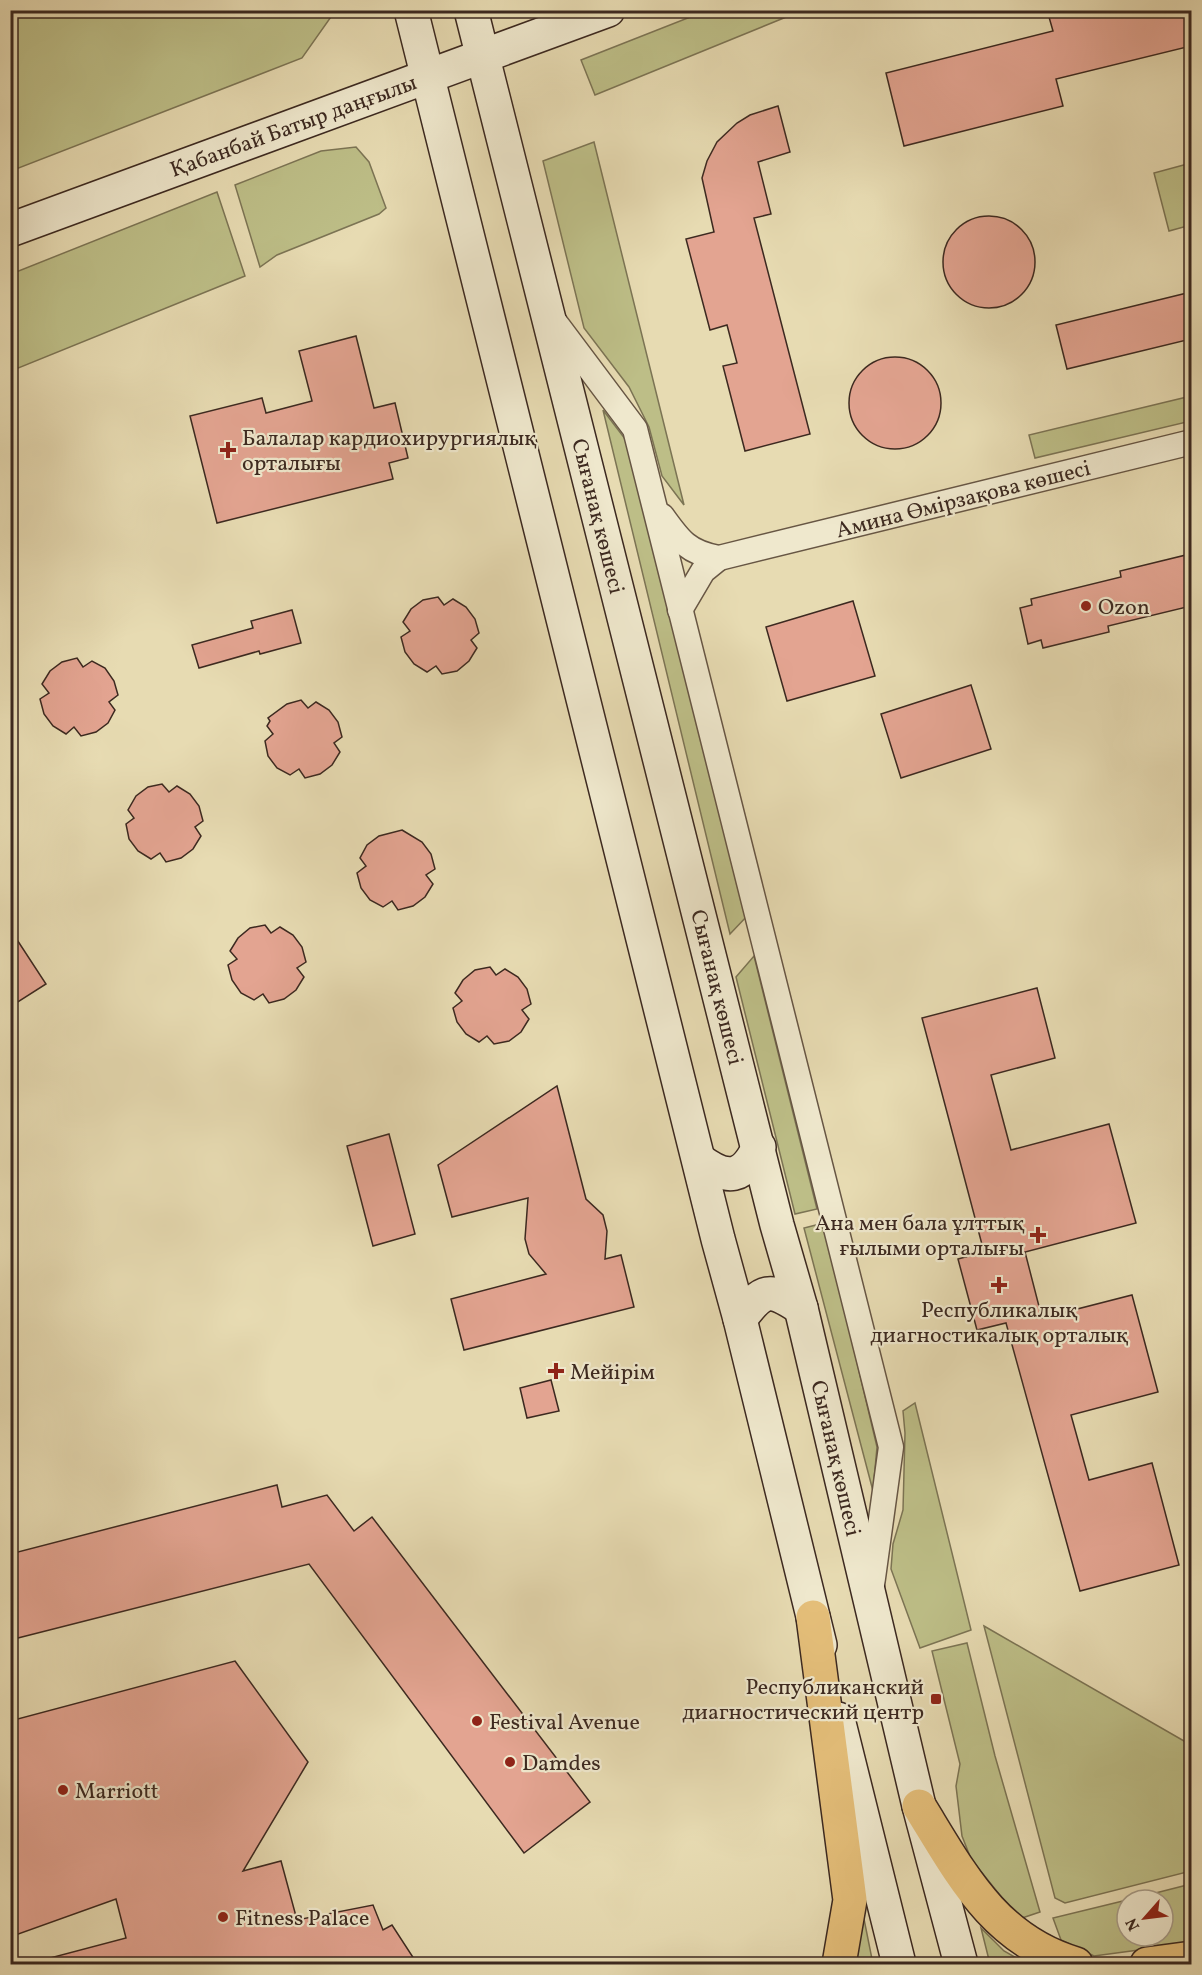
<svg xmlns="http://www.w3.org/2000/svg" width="1202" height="1975" font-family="Vollkorn,serif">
	<rect width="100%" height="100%" fill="#e7dbb2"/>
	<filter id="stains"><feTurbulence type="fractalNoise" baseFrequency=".00333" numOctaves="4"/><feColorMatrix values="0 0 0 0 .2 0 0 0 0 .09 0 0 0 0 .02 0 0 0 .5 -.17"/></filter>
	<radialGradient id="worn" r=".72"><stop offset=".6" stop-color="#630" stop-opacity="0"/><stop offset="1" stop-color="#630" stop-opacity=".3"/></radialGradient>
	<g fill="#bdbe87" stroke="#7c7454" stroke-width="1.5">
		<polygon points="11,10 333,10 333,14 302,58 11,171"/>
		<polygon points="708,10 801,11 595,95 581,60"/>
		<polygon points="594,142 684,505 662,476 649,427 629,387 584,328 543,161"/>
		<polygon points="356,147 369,162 386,208 379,214 277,255 260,267 235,185 321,151"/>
		<polygon points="1191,163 1191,225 1169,231 1154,173"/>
		<polygon points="217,192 245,276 11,371 11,274"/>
		<polygon points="1191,396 1191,421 1035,458 1029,435"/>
		<polygon points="603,410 632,448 748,915 730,934"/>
		<polygon points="754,956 817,1209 795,1214 736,977"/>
		<polygon points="824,1223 877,1447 873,1491 804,1228"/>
		<polygon points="915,1403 971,1630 920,1648 891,1569 893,1544 903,1510 905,1433 903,1411"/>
		<polygon points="984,1626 1191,1745 1191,1871 1065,1903 1055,1898"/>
		<polygon points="967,1643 995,1756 1040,1912 1019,1919 971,1859 962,1836 956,1786 960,1764 932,1651"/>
		<polygon points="1191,1884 1191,1943 1094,1956 1061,1940 1053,1918 1127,1900 1127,1936 1163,1936 1163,1900 1128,1900"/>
		<polygon points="861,1904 873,1964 851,1964"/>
		<polygon points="981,1928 1004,1951 1020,1960 1006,1964 990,1964"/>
	</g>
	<g fill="#e3a491" stroke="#3c2920" stroke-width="1.5">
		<polygon points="1047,10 1191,10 1191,46 1056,79 1063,106 904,146 886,73 1053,31"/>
		<polygon points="778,106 790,152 758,162 771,214 754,218 810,434 745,451 723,366 737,363 727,325 710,330 686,239 714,232 702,178 707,161 717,142 737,123 750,115"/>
		<circle cx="989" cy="262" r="46"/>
		<polygon points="1191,292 1191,339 1067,369 1056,325"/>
		<polygon points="356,336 374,408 395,403 408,458 389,463 393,479 217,523 190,416 262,398 266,413 312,401 299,351"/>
		<circle cx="895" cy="403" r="46"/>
		<polygon points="1186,555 1188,560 1191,559 1191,606 1108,626 1109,632 1043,648 1041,640 1028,644 1020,608 1032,605 1031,599 1121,577 1120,571"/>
		<polygon points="438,597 444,605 453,599 466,607 475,619 479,633 471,640 477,648 469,661 457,671 442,674 436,666 427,672 414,664 405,652 401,637 410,631 403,622 411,609 423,600"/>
		<polygon points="853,601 875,676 787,701 766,627"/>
		<polygon points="292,610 301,643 260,654 259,651 199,668 192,645 253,628 251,621"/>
		<polygon points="77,658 83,667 92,661 105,668 114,681 118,695 109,702 115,710 108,723 96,732 81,736 74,727 66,734 53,726 44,714 40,699 49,693 42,684 50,671 62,662"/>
		<polygon points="971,685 991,749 901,778 881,714"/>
		<polygon points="301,700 308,708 316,702 329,710 338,722 342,737 334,743 340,752 332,765 320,774 305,778 299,769 290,775 277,768 268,756 265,741 273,734 267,726 270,721 268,718 287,704"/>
		<polygon points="162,784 169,792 177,786 190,794 199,806 203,821 195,827 201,836 193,849 181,858 166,862 160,853 151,859 138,851 129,839 126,824 134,818 128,810 136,796 148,787"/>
		<polygon points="402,830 422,842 431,854 435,869 426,875 433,884 425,897 413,906 398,910 392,901 383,907 370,900 361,888 357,873 366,866 360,858 367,845 379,836"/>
		<polygon points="265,925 271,933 280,927 293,935 302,947 306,962 297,968 304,977 296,990 284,999 269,1003 263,994 254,1000 241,993 232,980 228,965 237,959 230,951 238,938 250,928"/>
		<polygon points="10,929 46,984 10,1007"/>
		<polygon points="490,967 496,975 505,969 518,977 527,989 531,1004 522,1010 529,1019 521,1032 509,1041 494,1044 487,1036 479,1042 466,1034 457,1022 453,1008 462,1001 455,993 463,980 475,970"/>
		<polygon points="1037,988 1055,1058 991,1075 1011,1150 1109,1124 1136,1223 1025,1252 1042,1318 1132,1295 1158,1392 1071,1415 1089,1480 1152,1463 1179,1565 1080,1591 1006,1323 977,1330 958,1259 984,1252 922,1018"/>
		<polygon points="557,1086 586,1199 603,1215 607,1231 605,1259 621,1255 634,1307 464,1350 451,1299 546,1274 529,1254 525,1239 528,1198 452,1217 438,1165"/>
		<polygon points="389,1134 415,1234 373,1246 347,1146"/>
		<polygon points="551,1380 559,1411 527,1418 520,1388"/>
		<polygon points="277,1485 282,1507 327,1495 354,1531 372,1517 590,1802 524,1853 309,1564 10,1640 10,1554"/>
		<polygon points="235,1661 308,1762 243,1871 281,1861 297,1920 373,1905 383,1930 392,1925 418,1965 51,1965 50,1958 126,1938 116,1899 10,1937 10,1721"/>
	</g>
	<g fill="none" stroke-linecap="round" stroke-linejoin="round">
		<defs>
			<g id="minor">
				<polyline points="554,321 635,429 891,1447 872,1585"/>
				<path d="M662 516C679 540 688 553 719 558L1192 442"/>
				<polyline points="680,610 703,571 719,558"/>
			</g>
			<g id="secondary">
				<polyline points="411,10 718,1239 740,1319 820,1645"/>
				<polyline points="471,10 777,1225 801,1308 919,1806 961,1964"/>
				<polyline points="10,230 608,10"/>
				<path d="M699 1160C728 1181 743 1179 759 1147"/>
				<path d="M740 1319C764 1288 769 1287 801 1308"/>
				<polyline points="838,1719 899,1964"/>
			</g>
			<g id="primary">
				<polyline points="813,1617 850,1900 839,1964"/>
				<path d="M919 1806C961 1874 994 1940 1076 1964"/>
				<polyline points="1147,1964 1192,1958"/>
			</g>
		</defs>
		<use href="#minor" stroke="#675644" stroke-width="27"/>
		<use href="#secondary" stroke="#3c2920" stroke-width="36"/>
		<use href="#primary" stroke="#3c2920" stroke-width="36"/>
		<use href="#minor" stroke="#efe8cd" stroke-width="24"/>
		<use href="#secondary" stroke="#efe8cd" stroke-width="33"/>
		<use href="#primary" stroke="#e4be79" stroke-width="33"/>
	</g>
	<g fill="#8f2418" stroke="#efe8cd" stroke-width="2">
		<path d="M225 441h6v6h6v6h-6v6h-6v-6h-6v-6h6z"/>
		<circle cx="1086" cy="606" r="6"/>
		<path d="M1035 1226h6v6h6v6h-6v6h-6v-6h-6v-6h6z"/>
		<path d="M996 1276h6v6h6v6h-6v6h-6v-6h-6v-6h6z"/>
		<path d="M553 1362h6v6h6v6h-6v6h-6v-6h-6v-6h6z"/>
		<rect x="930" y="1693" width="12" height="12" rx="3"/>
		<circle cx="477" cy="1721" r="6"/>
		<circle cx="510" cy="1762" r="6"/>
		<circle cx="63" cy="1790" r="6"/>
		<circle cx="223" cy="1917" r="6"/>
	</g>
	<g text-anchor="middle" stroke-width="4.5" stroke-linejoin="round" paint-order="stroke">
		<g font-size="22" fill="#3c2920" stroke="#efe8cd">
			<text transform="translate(293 125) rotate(-20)" y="8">Қабанбай Батыр даңғылы</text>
			<text transform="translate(963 498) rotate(-14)" y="8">Амина Өмірзақова көшесі</text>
			<text transform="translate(599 516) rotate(76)" y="8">Сығанақ көшесі</text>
			<text transform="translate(718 987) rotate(76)" y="8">Сығанақ көшесі</text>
			<text transform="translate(837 1458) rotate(77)" y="8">Сығанақ көшесі</text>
		</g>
		<g font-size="22" fill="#3c2920" stroke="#efe8cd" text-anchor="start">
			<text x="242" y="445">Балалар кардиохирургиялық<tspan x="242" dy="25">орталығы</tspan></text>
			<text x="1098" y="614">Ozon</text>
			<text x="1024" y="1230" text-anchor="end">Ана мен бала ұлттық<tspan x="1024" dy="25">ғылыми орталығы</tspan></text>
			<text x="999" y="1317" text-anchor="middle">Республикалық<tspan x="999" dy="25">диагностикалық орталық</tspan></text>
			<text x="570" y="1379">Мейірім</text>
			<text x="924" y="1694" text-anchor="end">Республиканский<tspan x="924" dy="25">диагностический центр</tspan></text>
			<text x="489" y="1729">Festival Avenue</text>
			<text x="522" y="1770">Damdes</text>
			<text x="75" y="1798">Marriott</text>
			<text x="235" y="1925">Fitness Palace</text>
		</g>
	</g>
	<rect width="1202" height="1975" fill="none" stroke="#e7dbb2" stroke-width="36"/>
	<rect x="12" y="12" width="1178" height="1951" fill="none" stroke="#3c2920" stroke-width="3"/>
	<rect x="18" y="18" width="1166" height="1939" fill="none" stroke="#3c2920" stroke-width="1.5"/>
	<g transform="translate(1145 1918) rotate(242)"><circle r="28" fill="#efe8cd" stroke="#a79c88" stroke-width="1.5"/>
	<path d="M0-4.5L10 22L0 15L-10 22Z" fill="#8f2418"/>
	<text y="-9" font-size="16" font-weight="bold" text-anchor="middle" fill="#3c2920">N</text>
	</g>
	<rect width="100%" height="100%" filter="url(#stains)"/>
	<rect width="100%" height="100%" fill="url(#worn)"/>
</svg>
